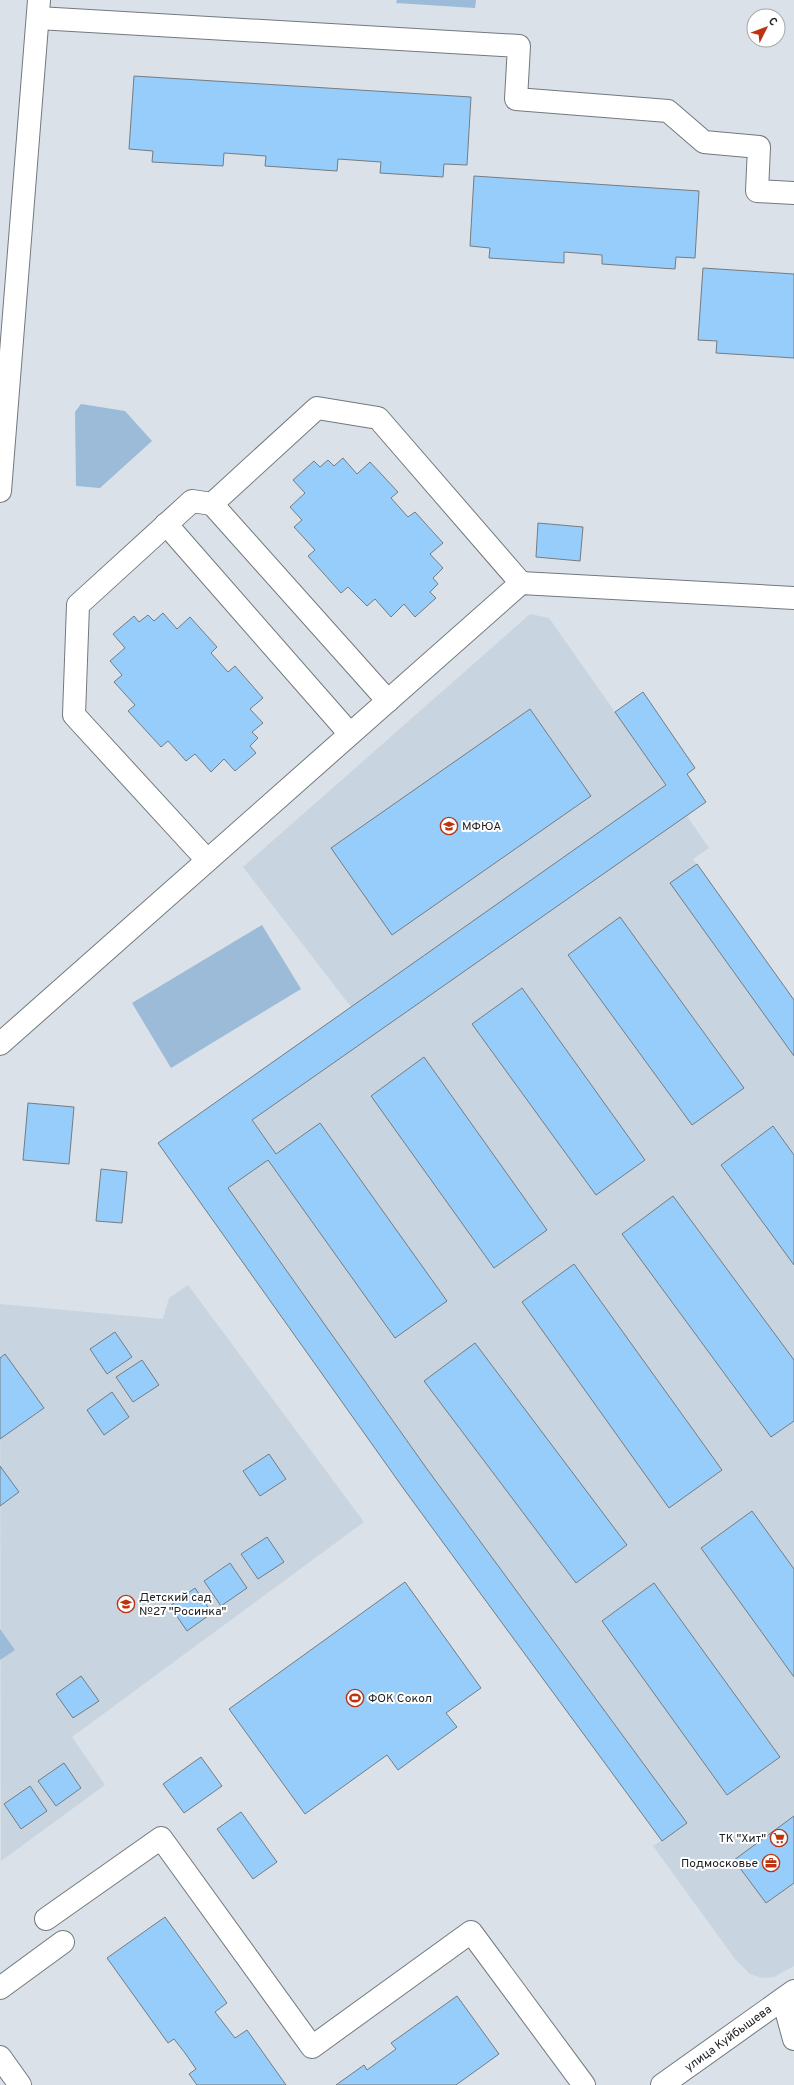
<svg xmlns="http://www.w3.org/2000/svg" width="794" height="2085" font-family="Overpass,sans-serif">
	<rect width="100%" height="100%" fill="#dae1e8"/>
	<g fill="#c8d4e0">
		<polygon points="530,614 549,618 615,712 643,692 695,768 687,774 706,802 687,816 709,848 693,859 794,1000 794,1966 774,1977 762,1978 750,1974 735,1959 653,1846 662,1840 158,1143 351,1007 243,867"/>
		<polygon points="188,1285 364,1522 72,1737 105,1785 1,1861 0,1304 163,1319 169,1298"/>
	</g>
	<g fill="#9bbbd8">
		<polygon points="397,0 476,0 475,8 396,3"/>
		<polygon points="81,404 125,411 152,441 100,488 76,486 75,412"/>
		<polygon points="262,925 301,989 171,1068 132,1003"/>
		<polygon points="0,1629 15,1650 0,1660"/>
	</g>
	<g fill="#96cdfb" stroke="#757c81">
		<polygon points="134,76 471,97 467,165 444,164 443,177 380,173 381,162 338,159 337,171 265,166 266,156 224,153 223,166 152,162 153,151 129,149"/>
		<polygon points="474,176 699,191 695,258 676,257 675,269 602,264 602,255 564,252 564,263 489,258 490,248 470,246"/>
		<polygon points="703,268 794,274 794,358 716,353 717,341 698,340"/>
		<polygon points="343,458 357,474 370,462 398,492 391,498 408,517 415,512 443,543 430,554 443,568 433,578 438,584 430,592 436,598 415,617 404,604 391,617 375,599 367,606 348,587 341,593 308,556 315,550 294,527 302,520 290,507 305,493 293,480 314,461 320,467 328,460 334,466"/>
		<polygon points="538,523 583,527 580,561 536,557"/>
		<polygon points="163,613 177,629 190,617 217,647 211,653 228,672 235,666 263,698 250,709 263,723 252,732 258,738 250,746 256,753 235,771 224,759 211,772 195,754 186,761 168,741 161,747 128,711 135,705 114,682 122,675 110,661 125,648 113,634 134,616 139,622 148,615 154,621"/>
		<polygon points="643,692 695,768 687,774 706,802 252,1120 276,1154 320,1123 447,1301 395,1338 268,1160 228,1188 427,1469 687,1823 662,1841 406,1492 158,1143 666,785 615,712"/>
		<polygon points="530,709 591,796 392,935 331,848"/>
		<polygon points="697,864 794,1000 794,1056 670,883"/>
		<polygon points="620,917 744,1088 692,1125 568,955"/>
		<polygon points="522,988 645,1160 596,1195 472,1024"/>
		<polygon points="424,1057 547,1230 494,1268 371,1096"/>
		<polygon points="28,1103 74,1107 69,1164 23,1160"/>
		<polygon points="773,1126 794,1155 794,1265 721,1165"/>
		<polygon points="101,1169 127,1172 122,1223 96,1221"/>
		<polygon points="673,1196 794,1360 794,1421 771,1437 622,1234"/>
		<polygon points="574,1264 722,1470 669,1508 522,1302"/>
		<polygon points="115,1332 132,1357 107,1374 90,1349"/>
		<polygon points="475,1343 627,1545 576,1583 424,1381"/>
		<polygon points="5,1354 44,1408 0,1439 0,1358"/>
		<polygon points="142,1360 159,1385 133,1402 116,1377"/>
		<polygon points="112,1392 129,1417 104,1435 87,1410"/>
		<polygon points="269,1454 286,1479 260,1496 243,1471"/>
		<polygon points="0,1466 19,1492 0,1506"/>
		<polygon points="752,1511 794,1569 794,1677 701,1548"/>
		<polygon points="267,1537 284,1562 258,1579 241,1554"/>
		<polygon points="230,1563 247,1588 221,1606 204,1581"/>
		<polygon points="405,1582 481,1688 446,1713 457,1727 398,1770 387,1755 305,1814 229,1709"/>
		<polygon points="654,1583 780,1757 727,1795 602,1621"/>
		<polygon points="195,1588 212,1613 187,1631 170,1606"/>
		<polygon points="81,1676 99,1701 73,1718 56,1694"/>
		<polygon points="201,1757 222,1786 184,1813 163,1784"/>
		<polygon points="64,1763 81,1788 56,1806 38,1781"/>
		<polygon points="30,1786 47,1811 21,1829 4,1804"/>
		<polygon points="241,1812 277,1862 253,1879 217,1829"/>
		<polygon points="794,1816 794,1883 766,1903 734,1860"/>
		<polygon points="165,1917 227,2003 215,2012 235,2038 247,2030 286,2085 197,2085 189,2074 196,2069 185,2053 174,2039 168,2043 107,1958"/>
		<polygon points="457,1996 499,2054 456,2085 336,2085 364,2065 367,2070 396,2049 391,2043"/>
	</g>
	<g fill="none" stroke-linecap="round" stroke-linejoin="round">
		<defs>
			<g id="minor">
				<polyline points="38,18 519,46 516,99 668,111 704,142 759,147 757,191 794,193"/>
				<polyline points="0,491 39,0"/>
				<polyline points="212,504 388,701"/>
				<polyline points="166,524 350,734"/>
				<polyline points="207,860 74,715 78,605 192,501 212,504 317,408 378,418 521,583"/>
				<polyline points="0,1044 521,583 794,598"/>
				<polyline points="46,1919 161,1838 312,2047 471,1932 584,2085"/>
				<polyline points="0,1988 63,1942"/>
				<polyline points="783,1999 794,2039"/>
				<polyline points="0,2057 20,2085"/>
			</g>
			<polyline id="major" points="662,2085 794,1991"/>
		</defs>
		<use href="#minor" stroke="#72797e" stroke-width="24"/>
		<use href="#major" stroke="#72797e" stroke-width="24"/>
		<use href="#minor" stroke="#fff" stroke-width="22"/>
		<use href="#major" stroke="#fff" stroke-width="22"/>
	</g>
	<defs>
		<symbol id="university-ring" viewBox="-11 -11 22 22"><circle r="9.5" fill="#fff" stroke="#bd3310" stroke-width="1.5"/><path d="M0-5L7-2L0 1L-7-2ZM-4 1L0 2.5L4 1V4Q0 6-4 4Z" fill="#bd3310"/></symbol>
		<symbol id="school-ring" viewBox="-11 -11 22 22"><circle r="9.5" fill="#fff" stroke="#bd3310" stroke-width="1.5"/><path d="M0-5L7-2L0 1L-7-2ZM-4 1L0 2.5L4 1V4Q0 6-4 4Z" fill="#bd3310"/></symbol>
		<symbol id="stadium-ring" viewBox="-11 -11 22 22"><circle r="9.5" fill="#fff" stroke="#bd3310" stroke-width="1.5"/><path d="M0-5a6.5 5 0 1 0 0 10a6.5 5 0 1 0 0-10ZM-3.5-1.8h7v3.6h-7Z" fill="#bd3310"/></symbol>
		<symbol id="supermarket-ring" viewBox="-11 -11 22 22"><circle r="9.5" fill="#fff" stroke="#bd3310" stroke-width="1.5"/><path d="M-6-5.5h2.5l.6 2H6L4.5 2H-2.5L-4.4-4H-6ZM-1.5 3.2a1.3 1.3 0 1 0 .1 0ZM3 3.2a1.3 1.3 0 1 0 .1 0Z" fill="#bd3310"/></symbol>
		<symbol id="office-ring" viewBox="-11 -11 22 22"><circle r="9.5" fill="#fff" stroke="#bd3310" stroke-width="1.5"/><path d="M-6-3h4V-5.5h4V-3h4V5H-6ZM-1-4.5V-3h2v-1.5ZM-6 0V1H6V0Z" fill="#bd3310"/></symbol>
	</defs>
	<g fill-rule="evenodd">
		<use href="#university-ring" x="439" y="816" width="20" height="20"/>
		<use href="#school-ring" x="116" y="1594" width="20" height="20"/>
		<use href="#stadium-ring" x="345" y="1688" width="20" height="20"/>
		<use href="#supermarket-ring" x="769" y="1828" width="20" height="20"/>
		<use href="#office-ring" x="761" y="1853" width="20" height="20"/>
	</g>
	<g text-anchor="middle" stroke-width="4" stroke-linejoin="round" paint-order="stroke">
		<g font-size="12" fill="#202225" stroke="#fff" text-anchor="start">
			<text x="462" y="830">МФЮА</text>
			<text x="139" y="1601">Детский сад<tspan x="139" dy="14">№27 "Росинка"</tspan></text>
			<text x="368" y="1702">ФОК Сокол</text>
			<text x="766" y="1842" text-anchor="end">ТК "Хит"</text>
			<text x="758" y="1867" text-anchor="end">Подмосковье</text>
		</g>
		<g font-size="12" fill="#202225" stroke="#fff">
			<text transform="translate(728 2038) rotate(-36)" y="4">улица Куйбышева</text>
		</g>
	</g>
	<g transform="translate(766 28) rotate(48)"><circle r="19" fill="#ffffff" stroke="#a6a7a8"/>
	<path d="M0-3L7 15L0 10L-7 15Z" fill="#bd3310"/>
	<text y="-6" font-size="11" font-weight="bold" text-anchor="middle" fill="#202225">С</text>
	</g>
</svg>
